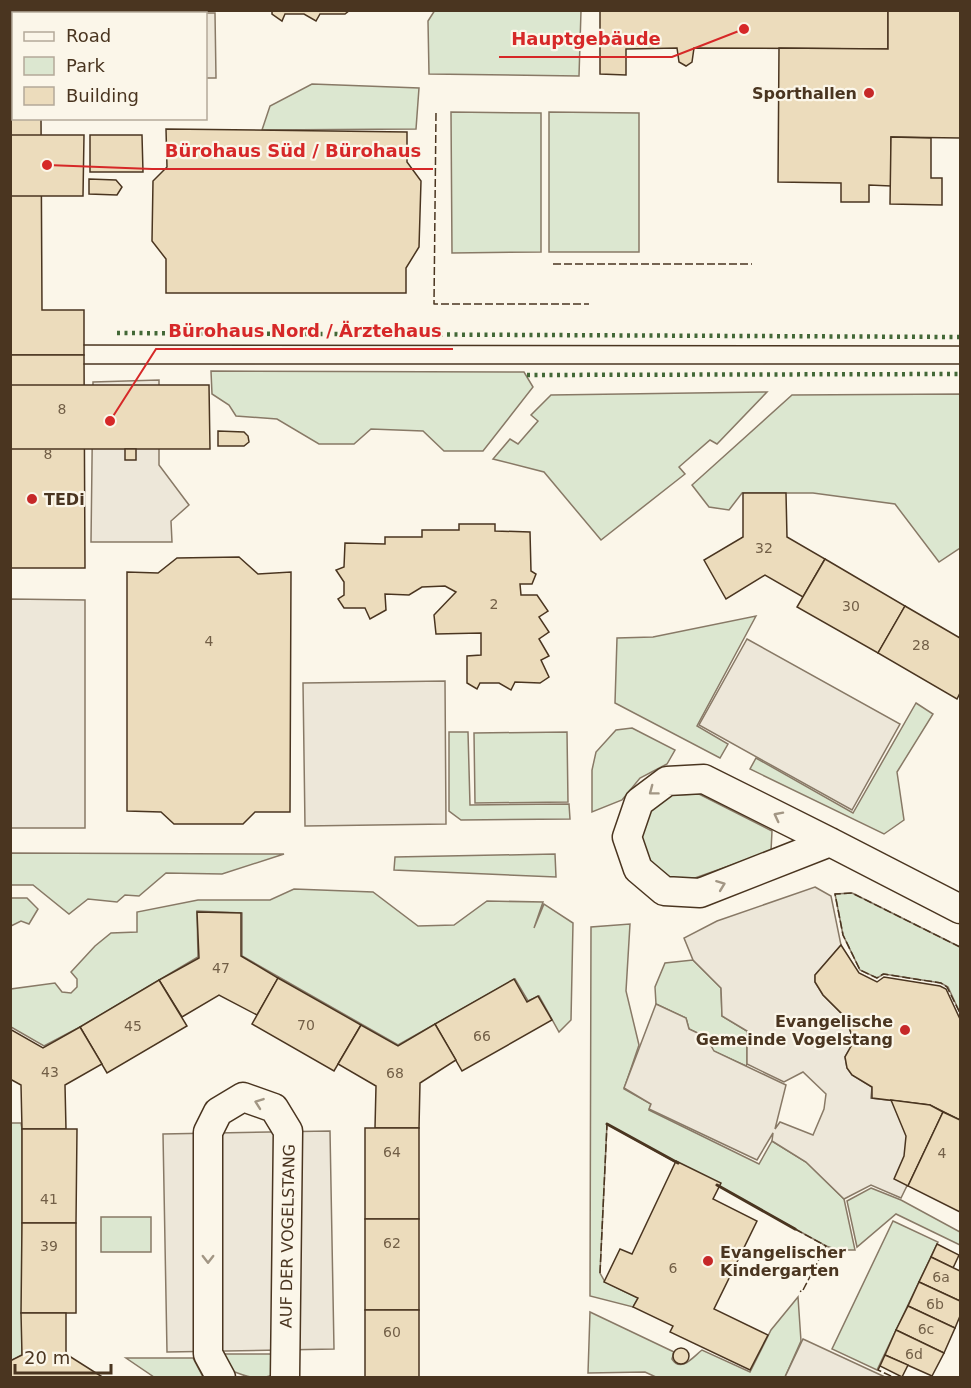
<svg xmlns="http://www.w3.org/2000/svg" width="971" height="1388" font-family="'DejaVu Sans',sans-serif">
	<rect width="100%" height="100%" fill="#fbf6e9"/>
	<g fill="#dce7d0" stroke="#887966" stroke-width="1.5">
		<polygon points="435,10 581,11 579,76 429,74 428,21"/>
		<polygon points="312,84 419,88 416,129 262,130 270,106"/>
		<polygon points="451,112 541,113 541,252 452,253"/>
		<polygon points="549,112 639,113 639,252 549,252"/>
		<polygon points="211,371 524,372 533,387 483,451 444,451 423,431 371,429 354,444 319,444 277,419 236,416 229,405 212,394"/>
		<polygon points="767,392 717,444 710,440 679,467 685,474 601,540 544,472 493,459 510,439 518,444 538,421 531,415 551,395"/>
		<polygon points="960,394 960,548 939,562 895,504 813,493 742,493 729,510 709,507 692,485 792,395"/>
		<polygon points="756,616 697,726 728,744 720,758 615,703 617,638 653,637"/>
		<polygon points="916,703 933,714 897,772 904,820 884,834 750,769 756,758 853,813"/>
		<polygon points="632,728 675,750 667,764 640,778 622,800 592,812 592,770 596,752 616,730"/>
		<polygon points="449,732 468,732 470,805 569,804 570,819 461,820 449,811"/>
		<polygon points="567,732 568,802 475,803 474,733"/>
		<polygon points="699,794 772,831 771,851 695,878 671,878 651,863 642,838 646,814 670,795"/>
		<polygon points="11,853 284,854 222,874 166,873 139,896 125,895 117,902 88,899 69,914 33,885 11,885"/>
		<polygon points="555,854 556,877 394,870 395,857"/>
		<polygon points="294,889 373,892 418,926 454,925 487,901 543,902 534,928 544,904 573,923 571,1020 559,1032 539,996 528,1001 515,979 398,1045 242,956 242,913 197,911 198,957 80,1027 44,1046 11,1027 11,989 55,983 62,992 71,993 77,987 77,979 71,972 95,946 111,933 137,932 137,912 198,900 270,900"/>
		<polygon points="852,893 960,947 960,1013 948,987 941,983 884,974 877,978 860,970 843,935 835,894"/>
		<polygon points="11,898 27,898 38,909 29,924 21,921 11,926"/>
		<polygon points="630,924 626,991 639,1045 624,1089 651,1104 649,1110 759,1164 772,1141 806,1162 844,1199 855,1250 838,1250 826,1246 607,1124 600,1273 605,1282 638,1298 633,1307 590,1296 591,927"/>
		<polygon points="693,960 721,988 722,1016 747,1031 747,1064 746,1066 713,1051 706,1037 689,1029 686,1018 656,1004 655,987 665,963"/>
		<polygon points="10,1123 21,1123 22,1129 22,1355 11,1361"/>
		<polygon points="871,1188 901,1200 960,1232 960,1245 896,1214 857,1247 847,1201"/>
		<rect x="101" y="1217" width="50" height="35"/>
		<polygon points="893,1221 938,1242 877,1370 832,1349"/>
		<path d="M798 1297 801 1341 785 1377 658 1378 645 1372 588 1373 590 1312 674 1352 672 1359C681 1373 693 1357 702 1350L750 1372 771 1330Z"/>
		<path d="M224 1354H276L274 1374C260 1382 244 1376 230 1370Z"/>
		<polygon points="126,1358 193,1358 203,1377 154,1377"/>
	</g>
	<g fill="#ede7d9" stroke="#887966" stroke-width="1.5">
		<polygon points="94,13 215,13 216,78 206,78 206,14"/>
		<polygon points="159,380 159,465 189,505 171,521 172,542 91,542 93,382"/>
		<polygon points="11,599 85,600 85,828 11,828"/>
		<polygon points="747,639 900,724 852,810 699,725"/>
		<polygon points="445,681 446,824 305,826 303,683"/>
		<polygon points="815,887 831,896 841,945 815,975 815,982 823,995 845,1017 854,1041 845,1057 847,1068 852,1075 872,1087 871,1098 930,1105 943,1112 901,1198 871,1185 844,1199 806,1162 772,1141 773,1133 757,1160 649,1109 651,1104 624,1088 656,1004 686,1018 689,1029 706,1037 714,1051 786,1085 775,1129 780,1122 813,1135 824,1109 826,1094 803,1072 784,1082 747,1064 747,1031 722,1016 721,988 693,960 684,938 717,921"/>
		<polygon points="330,1131 334,1349 167,1352 163,1134"/>
		<polygon points="803,1339 885,1377 785,1377"/>
	</g>
	<g fill="#ecdcbc" stroke="#4a3520" stroke-width="1.5">
		<polygon points="272,10 350,10 345,14 320,14 316,21 304,14 285,14 282,21 272,14"/>
		<polygon points="600,10 888,10 888,49 694,48 692,62 686,66 679,62 677,48 626,49 626,75 600,74"/>
		<polygon points="888,10 960,10 960,138 891,137 891,186 869,185 869,202 841,202 841,183 778,182 779,48 888,49"/>
		<polygon points="10,101 14,101 14,118 41,118 42,310 84,310 84,355 10,355"/>
		<polygon points="166,129 407,132 407,162 421,181 419,247 406,268 406,293 166,293 166,259 152,241 153,181 167,167"/>
		<polygon points="10,135 84,135 83,196 10,196"/>
		<polygon points="90,135 142,135 143,172 90,172"/>
		<polygon points="891,137 931,138 931,178 942,178 942,205 890,204"/>
		<polygon points="89,179 116,180 122,187 117,195 89,194"/>
		<polygon points="10,355 84,355 85,568 10,568"/>
		<polygon points="10,385 209,385 210,449 10,449"/>
		<polygon points="218,431 244,432 248,436 249,442 244,446 218,446"/>
		<rect x="125" y="449" width="11" height="11"/>
		<polygon points="743,493 786,493 787,537 825,559 803,597 765,575 726,599 704,560 743,537"/>
		<polygon points="459,524 495,524 495,531 530,532 531,571 536,574 532,584 520,584 521,595 537,595 548,611 539,617 549,632 539,639 549,656 541,660 549,677 540,683 515,682 511,690 499,683 480,683 477,689 467,683 467,656 481,655 481,633 436,634 434,615 456,592 445,586 422,587 409,595 385,594 386,610 370,619 365,608 344,608 338,599 344,595 344,582 336,570 344,567 345,543 385,544 385,537 422,537 422,530 459,530"/>
		<polygon points="239,557 258,574 291,572 290,812 255,812 243,824 174,824 161,812 127,811 127,572 158,573 177,558"/>
		<polygon points="825,559 905,606 878,653 797,607"/>
		<polygon points="905,606 960,638 960,693 957,699 878,653"/>
		<polygon points="197,912 241,913 241,956 278,978 257,1015 219,995 182,1017 159,980 199,958"/>
		<polygon points="841,945 859,973 877,982 884,977 940,986 946,989 960,1019 960,1120 930,1105 872,1098 872,1087 852,1075 847,1068 845,1057 854,1041 845,1017 823,995 815,982 815,975"/>
		<polygon points="278,978 361,1025 334,1071 252,1024"/>
		<polygon points="514,979 527,1002 538,996 552,1020 462,1071 435,1024"/>
		<polygon points="159,980 187,1026 107,1073 80,1027"/>
		<polygon points="435,1024 456,1060 420,1083 419,1128 375,1128 376,1086 338,1064 361,1025 398,1046"/>
		<polygon points="80,1027 102,1064 65,1085 66,1129 22,1129 21,1085 10,1079 10,1029 43,1048"/>
		<polygon points="891,1100 930,1105 943,1112 908,1186 894,1179 904,1156 906,1136"/>
		<polygon points="943,1112 960,1120 960,1212 908,1186"/>
		<rect x="365" y="1128" width="54" height="91"/>
		<polygon points="22,1129 77,1129 76,1223 22,1223"/>
		<polygon points="676,1161 721,1183 713,1199 757,1221 714,1309 768,1335 750,1370 670,1332 673,1326 633,1307 638,1298 604,1282 620,1249 632,1254"/>
		<rect x="365" y="1219" width="54" height="91"/>
		<polygon points="22,1223 76,1223 76,1313 21,1313"/>
		<polygon points="937,1244 959,1255 953,1268 931,1257"/>
		<polygon points="931,1257 960,1271 960,1301 919,1282"/>
		<polygon points="919,1282 960,1301 960,1316 955,1328 908,1306"/>
		<polygon points="908,1306 955,1328 944,1353 896,1330"/>
		<rect x="365" y="1310" width="54" height="68"/>
		<polygon points="21,1313 66,1313 66,1354 104,1378 10,1378 10,1361 22,1355"/>
		<polygon points="896,1330 944,1353 932,1376 885,1355"/>
		<circle cx="681" cy="1356" r="8"/>
		<polygon points="885,1355 908,1365 902,1377 880,1366"/>
	</g>
	<g fill="none" stroke-linecap="round" stroke-linejoin="round">
		<defs>
			<g id="minor">
				<polyline points="830,842 700,893 664,891 638,869 627,837 639,802 667,781 704,779 830,842 960,909"/>
				<polyline points="221,1378 208,1354 208,1132 218,1112 243,1097 274,1108 288,1131 285,1378"/>
			</g>
		</defs>
		<use href="#minor" stroke="#4a3520" stroke-width="31"/>
		<use href="#minor" stroke="#fbf6e9" stroke-width="28"/>
		<g stroke="#4a3520" stroke-width="1.5">
			<polyline points="84,345 960,346"/>
			<polyline points="84,364 960,364"/>
		</g>
		<g stroke="#436837" stroke-width="4.5" stroke-dasharray="3 4.5" stroke-linecap="butt">
			<polyline points="117,333 960,337"/>
			<polyline points="527,375 960,374"/>
		</g>
		<g stroke="#4a3520" stroke-width="1.5" stroke-dasharray="8 3" stroke-linecap="butt">
			<polyline points="436,113 434,304 589,304"/>
			<polyline points="553,264 752,264"/>
			<polyline points="960,947 852,893 835,894 843,935 860,970 877,978 883,974 941,983 947,987 960,1013"/>
			<polyline points="795,1229 826,1246 802,1292 800,1291"/>
			<polyline points="600,1273 607,1124"/>
			<polyline points="880,1366 878,1370 895,1378"/>
		</g>
		<g stroke="#4a3520" stroke-width="3">
			<polyline points="607,1124 678,1163"/>
			<polyline points="717,1185 795,1229"/>
		</g>
	</g>
	<defs><path id="oneway-chevron" d="M-2-3.5L2.5 0L-2 3.5" fill="none" stroke-width="1.6" stroke-linecap="round" stroke-linejoin="round" transform="scale(1.5)"/></defs>
	<g stroke="#a29684">
		<use href="#oneway-chevron" transform="translate(653 791) rotate(143)"/>
		<use href="#oneway-chevron" transform="translate(778 816) rotate(-153)"/>
		<use href="#oneway-chevron" transform="translate(721 885) rotate(-21)"/>
		<use href="#oneway-chevron" transform="translate(259 1103) rotate(-160)"/>
		<use href="#oneway-chevron" transform="translate(208 1259) rotate(90)"/>
	</g>
	<g fill="#c62828" stroke="#fbf6e9" stroke-width="2">
		<circle cx="869" cy="93" r="6"/>
		<circle cx="32" cy="499" r="6"/>
		<circle cx="905" cy="1030" r="6"/>
		<circle cx="708" cy="1261" r="6"/>
	</g>
	<g text-anchor="middle" stroke-width="4.5" stroke-linejoin="round" paint-order="stroke">
		<g font-size="14" fill="#725f47">
			<text x="62" y="414">8</text>
			<text x="48" y="459">8</text>
			<text x="764" y="553">32</text>
			<text x="494" y="609">2</text>
			<text x="851" y="611">30</text>
			<text x="209" y="646">4</text>
			<text x="921" y="650">28</text>
			<text x="221" y="973">47</text>
			<text x="306" y="1030">70</text>
			<text x="133" y="1031">45</text>
			<text x="482" y="1041">66</text>
			<text x="50" y="1077">43</text>
			<text x="395" y="1078">68</text>
			<text x="392" y="1157">64</text>
			<text x="942" y="1158">4</text>
			<text x="49" y="1204">41</text>
			<text x="392" y="1248">62</text>
			<text x="49" y="1251">39</text>
			<text x="673" y="1273">6</text>
			<text x="941" y="1282">6a</text>
			<text x="935" y="1309">6b</text>
			<text x="926" y="1334">6c</text>
			<text x="392" y="1337">60</text>
			<text x="914" y="1359">6d</text>
		</g>
		<g font-size="16" font-weight="bold" fill="#4a3520" stroke="#fbf6e9" text-anchor="end">
			<text x="857" y="99">Sporthallen</text>
			<text x="44" y="505" text-anchor="start">TEDi</text>
			<text x="893" y="1027">Evangelische<tspan x="893" dy="18">Gemeinde Vogelstang</tspan></text>
			<text x="720" y="1258" text-anchor="start">Evangelischer<tspan x="720" dy="18">Kindergarten</tspan></text>
		</g>
		<g font-size="16" fill="#4a3520" stroke="#fbf6e9">
			<text transform="translate(287 1236) rotate(-89)" y="6">AUF DER VOGELSTANG</text>
		</g>
	</g>
	<path fill="none" stroke="#d62828" stroke-width="2" d="M744 29L672 57H499M47 165L152 169H433M110 421L156 349H453"/>
	<g fill="#d62828" stroke="#fbf6e9" stroke-width="2">
		<circle cx="744" cy="29" r="6"/>
		<circle cx="47" cy="165" r="6"/>
		<circle cx="110" cy="421" r="6"/>
	</g>
	<g font-size="18" text-anchor="middle" font-weight="bold" fill="#d62828" stroke="#fbf6e9" stroke-width="4.5" stroke-linejoin="round" paint-order="stroke">
		<text x="586" y="45">Hauptgebäude</text>
		<text x="293" y="157">Bürohaus Süd / Bürohaus</text>
		<text x="305" y="337">Bürohaus Nord / Ärztehaus</text>
	</g>
	<rect width="971" height="1388" fill="none" stroke="#4a3520" stroke-width="24"/>
	<rect x="12" y="12" width="195" height="108" fill="#fbf6e9" stroke="#b4a999" stroke-width="1.5"/>
	<rect x="24" y="32" width="30" height="9" fill="#fbf6e9" stroke="#b4a999" stroke-width="1.5"/>
	<text x="66" y="42" font-size="18" fill="#4a3520">Road</text>
	<rect x="24" y="57" width="30" height="18" fill="#dce7d0" stroke="#b4a999" stroke-width="1.5"/>
	<text x="66" y="72" font-size="18" fill="#4a3520">Park</text>
	<rect x="24" y="87" width="30" height="18" fill="#ecdcbc" stroke="#b4a999" stroke-width="1.5"/>
	<text x="66" y="102" font-size="18" fill="#4a3520">Building</text>
	<path d="M15 1364v9h96v-9" fill="none" stroke="#4a3520" stroke-width="3"/>
	<text x="24" y="1364" font-size="18" fill="#4a3520" stroke="#fbf6e9" stroke-width="4.5" paint-order="stroke">20 m</text>
</svg>
